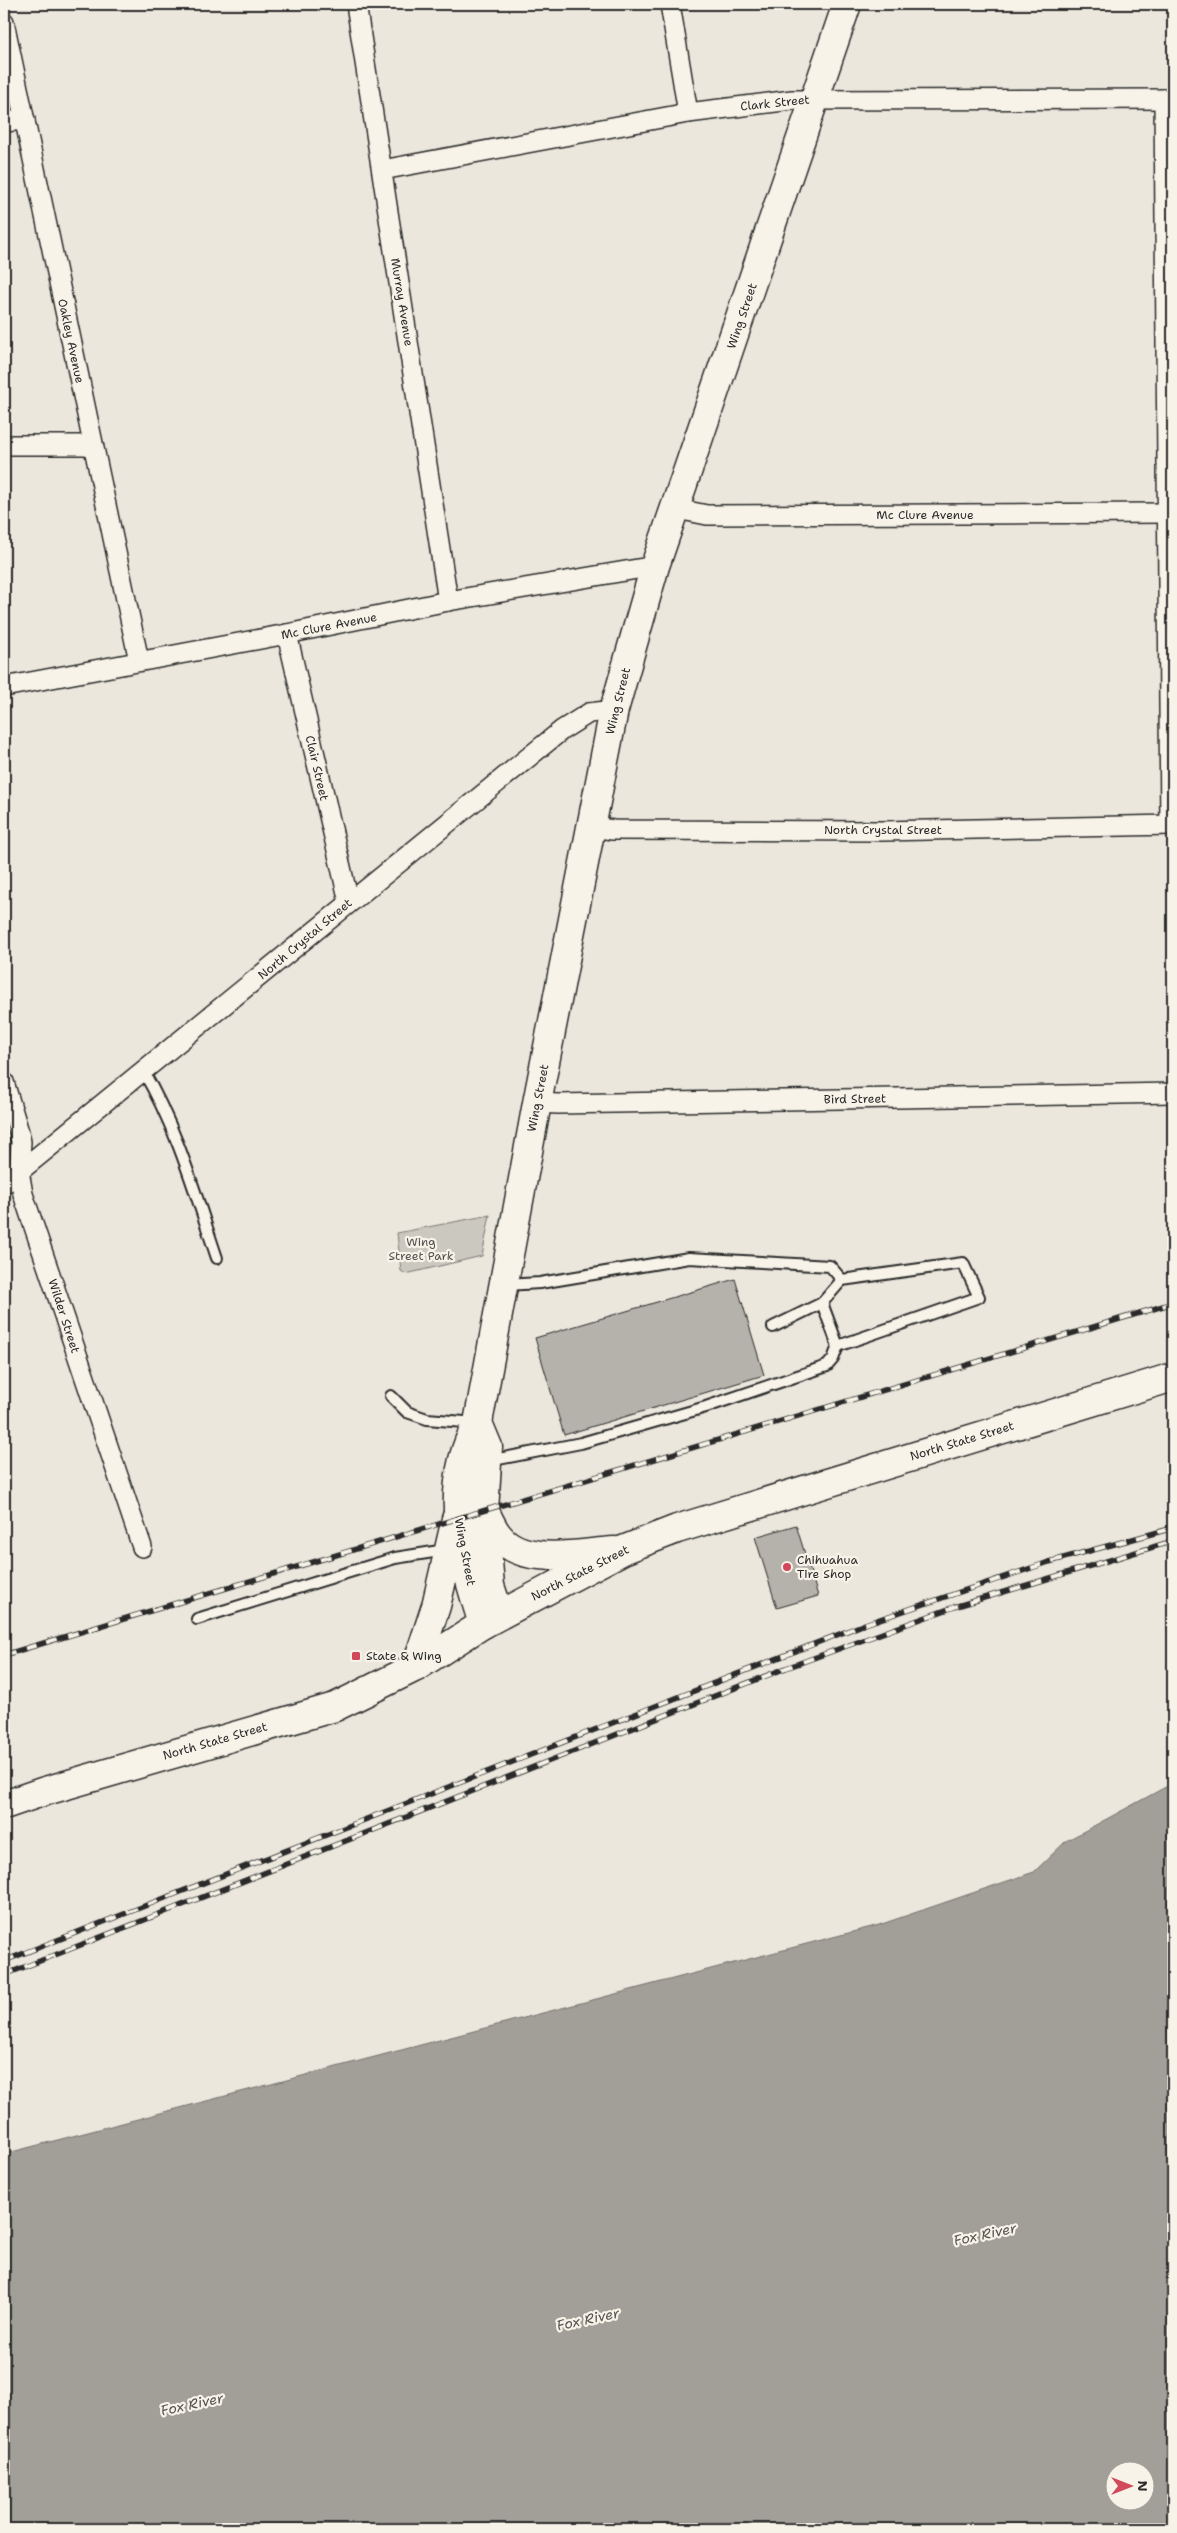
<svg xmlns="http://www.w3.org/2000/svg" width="1177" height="2533" font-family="'Shantell Sans',sans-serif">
	<rect width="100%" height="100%" fill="#ebe7dd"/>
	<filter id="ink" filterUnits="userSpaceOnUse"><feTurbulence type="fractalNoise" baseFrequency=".02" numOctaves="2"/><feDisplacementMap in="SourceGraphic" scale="10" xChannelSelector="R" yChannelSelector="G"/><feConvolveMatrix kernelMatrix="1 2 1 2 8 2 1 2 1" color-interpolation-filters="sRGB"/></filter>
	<g filter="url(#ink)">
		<polygon fill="#cbc8bf" stroke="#7b7a75" points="490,1215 482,1256 406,1274 401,1271 397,1233"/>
		<path fill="#a29f98" stroke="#72716c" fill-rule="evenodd" d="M1173 1783V2529H4V2154L879 1925 1034 1872 1066 1841ZM1114 2470H1144V2500H1114Z"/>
		<g fill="#b5b2ab" stroke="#2b2b2b">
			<polygon points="735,1279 764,1375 564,1435 535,1338"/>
			<polygon points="796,1525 818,1596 777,1608 755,1537"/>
		</g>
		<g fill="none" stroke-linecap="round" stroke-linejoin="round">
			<defs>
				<g id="lane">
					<path d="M143 1071C177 1128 196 1196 217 1258"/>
					<polyline points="505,1285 540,1283 689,1258 830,1266 842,1280 822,1303 773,1327"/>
					<polyline points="822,1303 838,1346 979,1297 963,1263 842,1280"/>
					<polyline points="391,1396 407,1412 427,1419 477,1423"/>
					<polyline points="488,1461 581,1443 706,1407 827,1366 833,1359 838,1346"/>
					<polyline points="197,1619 395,1558 446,1550"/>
				</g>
				<g id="street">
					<polyline points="356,4 448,601"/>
					<polyline points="670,4 688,113"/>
					<polyline points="4,22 139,661"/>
					<polyline points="1164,99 1170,825"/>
					<polyline points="4,122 25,120"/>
					<polyline points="382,170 688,113 792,100 1173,99"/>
					<polyline points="4,445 93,445"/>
					<polyline points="677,509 707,515 1173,513"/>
					<polyline points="287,634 349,902"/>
					<polyline points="4,687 287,634 448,601 655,566"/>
					<polyline points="592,827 613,830 882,831 1173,825"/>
					<polyline points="4,1082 19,1132 21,1142 19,1171 23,1194 142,1547"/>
					<polyline points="537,1103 558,1104 1173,1093"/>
					<polyline points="4,1184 562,730 589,713 614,710"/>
				</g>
				<g id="secondary">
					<polyline points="478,1423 488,1447 484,1511 490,1586 499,1613"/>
					<path d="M483 1624C462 1557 441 1488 478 1423L537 1103 614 710 655 566 847 4"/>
				</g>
				<g id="primary">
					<path d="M484 1511C489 1518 492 1528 498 1535 522 1567 579 1553 614 1551"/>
					<polyline points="416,1667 436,1606 456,1519"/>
					<polyline points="4,1805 42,1792 335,1707 416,1667 483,1624 623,1550 677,1529 1173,1377"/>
				</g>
			</defs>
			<use href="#lane" stroke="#2b2b2b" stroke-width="14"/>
			<use href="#street" stroke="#2b2b2b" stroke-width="22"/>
			<use href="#secondary" stroke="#2b2b2b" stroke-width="31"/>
			<use href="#primary" stroke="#2b2b2b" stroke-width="31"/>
			<use href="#lane" stroke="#f7f3e8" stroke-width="10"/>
			<use href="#street" stroke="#f7f3e8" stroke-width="19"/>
			<use href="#secondary" stroke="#f7f3e8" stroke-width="28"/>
			<use href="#primary" stroke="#f7f3e8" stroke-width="28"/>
			<defs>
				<g id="rail">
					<polyline points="4,1655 1173,1303"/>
					<polyline points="4,1961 865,1624 1049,1562 1173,1528"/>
					<polyline points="4,1975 786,1668 954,1607 1173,1541"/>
				</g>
			</defs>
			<use href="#rail" stroke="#2b2b2b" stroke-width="5.5"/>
			<use href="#rail" stroke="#f7f3e8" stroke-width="4" stroke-dasharray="11" stroke-linecap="butt"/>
		</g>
	</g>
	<g fill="#d1495b" stroke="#f7f3e8" stroke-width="2">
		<circle cx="787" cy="1567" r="5"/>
		<rect x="351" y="1651" width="10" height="10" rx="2.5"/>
	</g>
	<g text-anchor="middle" stroke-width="4.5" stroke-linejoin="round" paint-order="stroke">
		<g font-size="12" fill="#2b2b2b" stroke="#f7f3e8">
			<text transform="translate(775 103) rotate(-6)" y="4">Clark Street</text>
			<text transform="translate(402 302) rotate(81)" y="4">Murray Avenue</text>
			<text transform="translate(742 316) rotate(-71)" y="4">Wing Street</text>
			<text transform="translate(71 341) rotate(78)" y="4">Oakley Avenue</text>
			<text x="925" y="519">Mc Clure Avenue</text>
			<text transform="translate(329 626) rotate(-11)" y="4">Mc Clure Avenue</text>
			<text transform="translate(618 701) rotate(-76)" y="4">Wing Street</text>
			<text transform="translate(317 768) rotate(77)" y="4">Clair Street</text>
			<text x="883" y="834">North Crystal Street</text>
			<text transform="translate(305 939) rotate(-40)" y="4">North Crystal Street</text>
			<text transform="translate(538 1098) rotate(-79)" y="4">Wing Street</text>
			<text transform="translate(855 1099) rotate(-1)" y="4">Bird Street</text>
			<text transform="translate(64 1316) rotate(72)" y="4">Wilder Street</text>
			<text transform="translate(962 1441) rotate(-17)" y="4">North State Street</text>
			<text transform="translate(465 1552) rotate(79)" y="4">Wing Street</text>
			<text transform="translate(580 1573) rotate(-27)" y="4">North State Street</text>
			<text transform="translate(215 1741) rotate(-16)" y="4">North State Street</text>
		</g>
		<g font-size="12" fill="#535250" stroke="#f7f3e8">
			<text x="421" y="1246">Wing<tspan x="421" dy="14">Street Park</tspan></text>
		</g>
		<g font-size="12" fill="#2b2b2b" stroke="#f7f3e8" text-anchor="start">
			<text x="797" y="1564">Chihuahua<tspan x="797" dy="14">Tire Shop</tspan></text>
			<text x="366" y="1660">State &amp; Wing</text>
		</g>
		<g font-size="14" font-style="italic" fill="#555451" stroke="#f7f3e8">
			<text transform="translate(985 2234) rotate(-12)" y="5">Fox River</text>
			<text transform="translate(588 2319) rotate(-12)" y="5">Fox River</text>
			<text transform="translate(192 2404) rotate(-12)" y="5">Fox River</text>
		</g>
	</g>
	<rect width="1177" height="2533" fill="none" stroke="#f7f3e8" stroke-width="20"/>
	<rect x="10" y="10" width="1157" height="2513" fill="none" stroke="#2b2b2b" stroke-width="2" filter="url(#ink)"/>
	<g transform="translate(1130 2486) rotate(90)"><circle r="24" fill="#f7f3e8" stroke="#a5a39c"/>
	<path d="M0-4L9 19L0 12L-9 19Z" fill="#d1495b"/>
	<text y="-8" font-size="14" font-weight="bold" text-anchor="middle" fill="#2b2b2b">N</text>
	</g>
</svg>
